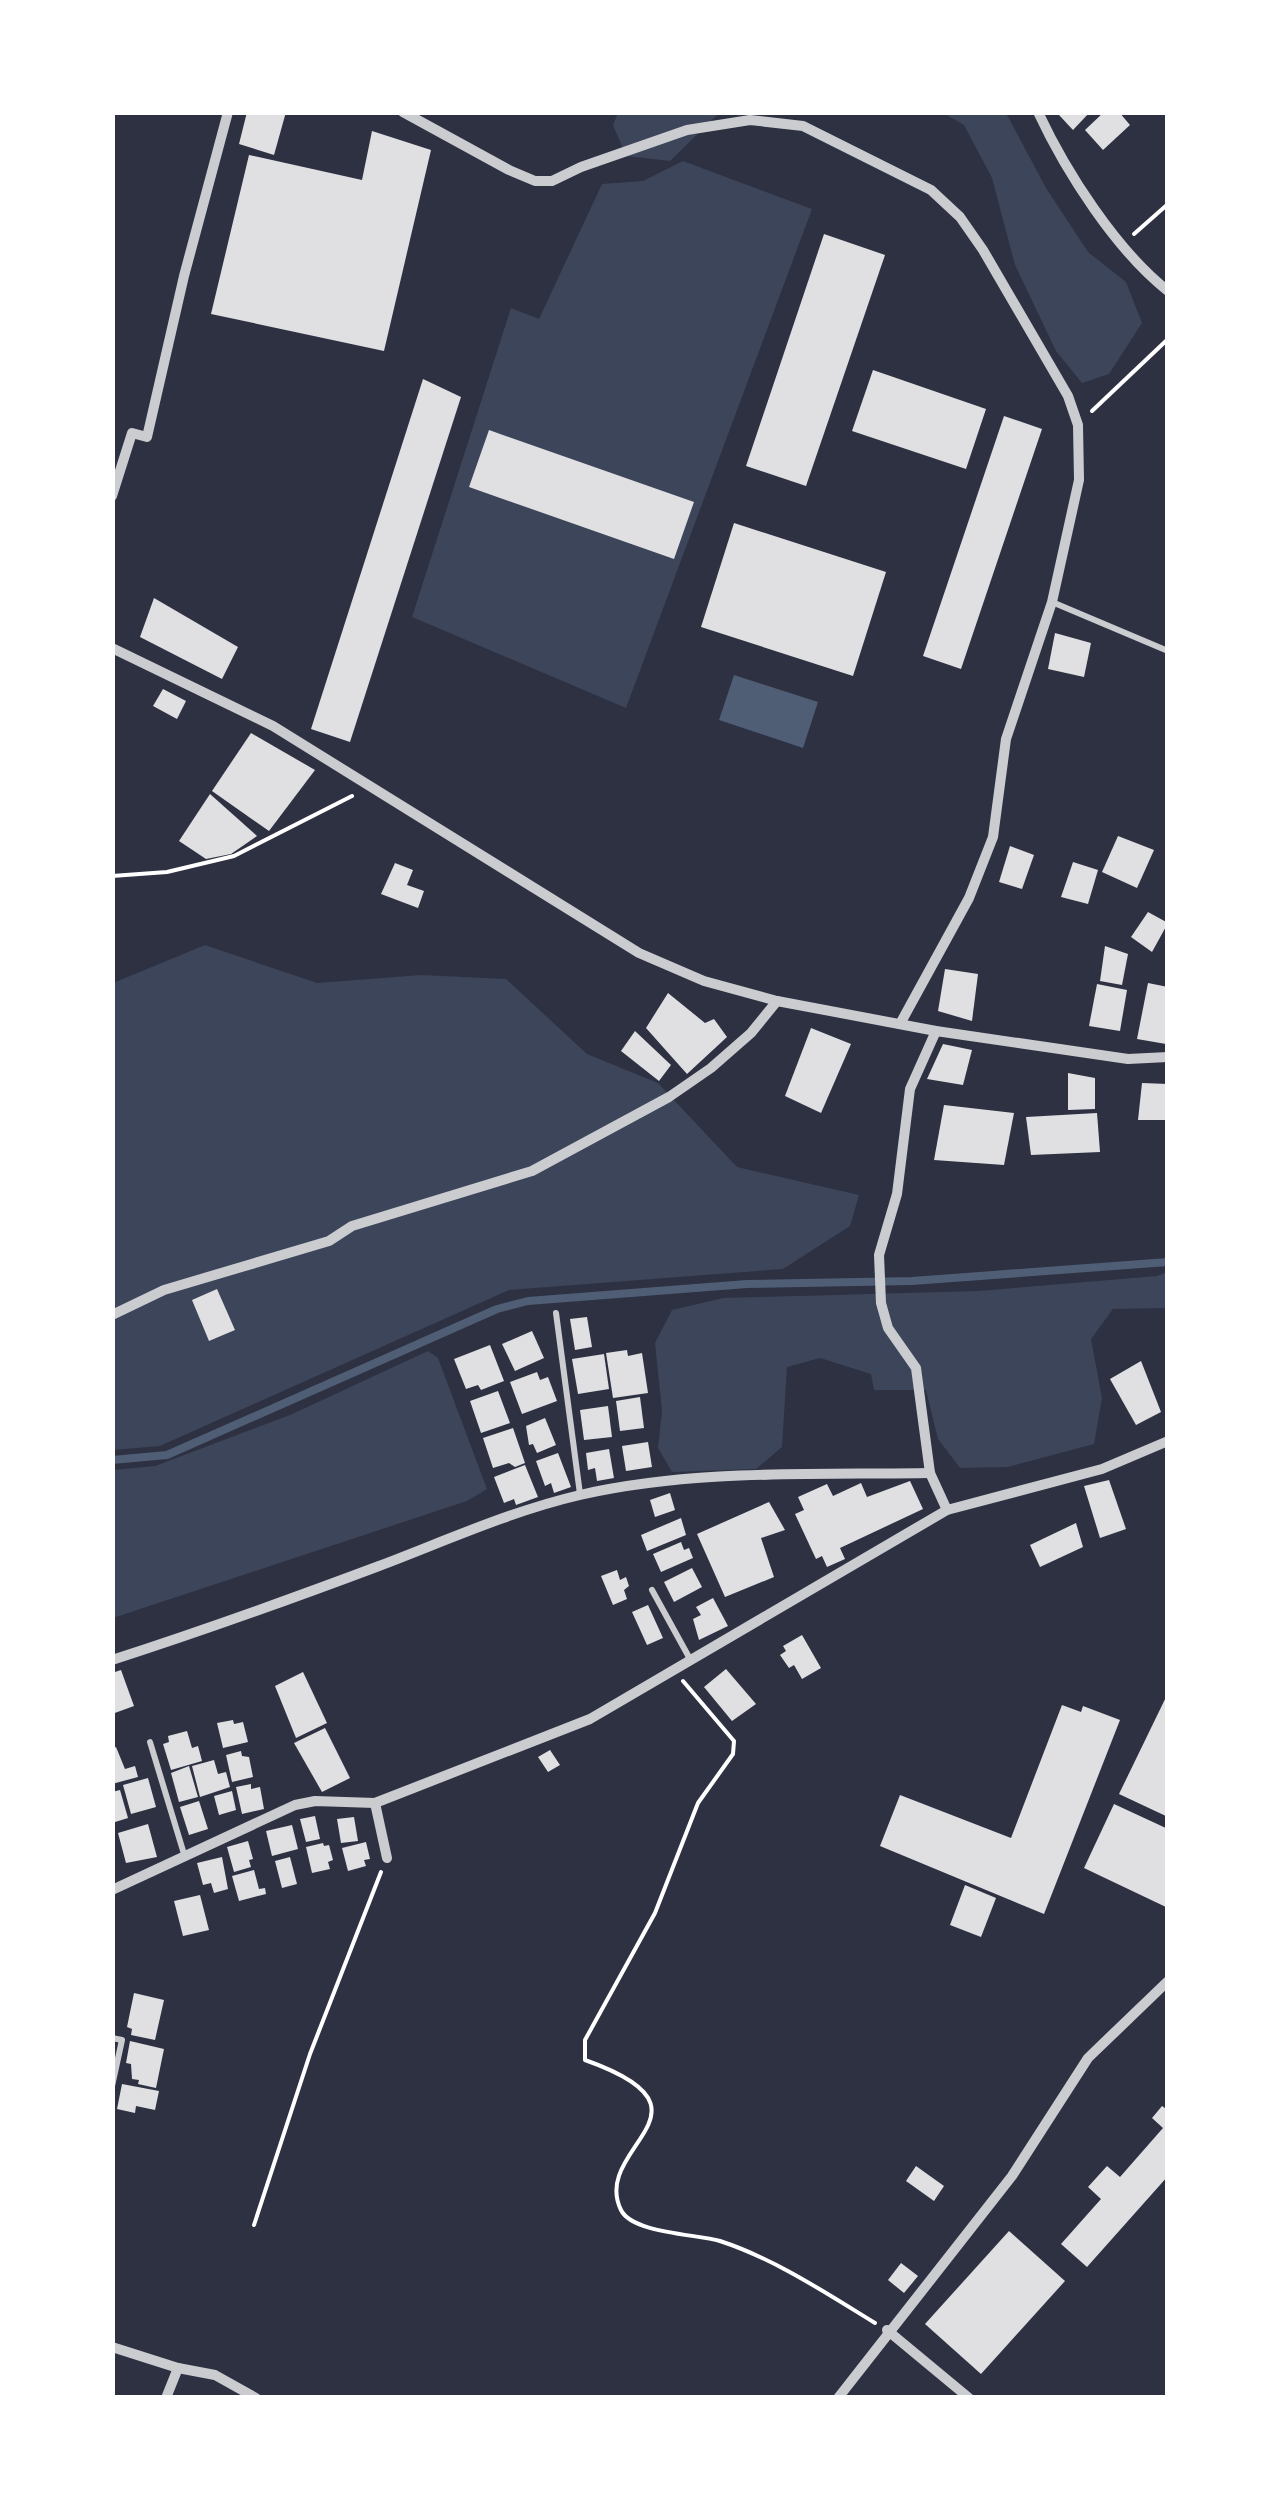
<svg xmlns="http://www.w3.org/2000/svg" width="1280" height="2510" font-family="'Playfair Display',serif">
	<rect width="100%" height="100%" fill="#2d3142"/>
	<g fill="#3c4559">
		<polygon points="618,113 719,113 670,161 626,156 613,125"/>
		<polygon points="943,113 1006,113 1046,188 1088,252 1126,282 1142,323 1109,374 1082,383 1056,351 1015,265 992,178 964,125"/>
		<polygon points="683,161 812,209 626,708 412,617 511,308 539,319 602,184 643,181"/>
		<polygon points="205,945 317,983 421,975 506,979 587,1054 658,1083 737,1167 859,1195 850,1226 783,1269 509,1290 160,1446 113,1450 113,983"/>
		<polygon points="1167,1272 1167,1308 1113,1309 1091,1339 1102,1398 1094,1444 1008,1467 960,1468 938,1439 926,1390 874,1390 871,1374 820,1358 787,1367 782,1447 756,1469 672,1472 658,1448 662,1411 655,1343 672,1310 723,1298 978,1291 1157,1276"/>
		<polygon points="428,1351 438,1358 487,1489 467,1501 113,1618 113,1470 155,1466 290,1415"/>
	</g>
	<polygon fill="#4f5d75" points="734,675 818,702 803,748 719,720"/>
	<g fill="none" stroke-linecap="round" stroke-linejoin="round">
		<polyline stroke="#4f5d75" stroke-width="8" points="112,1460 167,1455 497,1309 528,1301 747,1284 912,1281 1168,1262"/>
	</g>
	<g fill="#e0e0e3">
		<polygon points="247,112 286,112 274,155 239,144"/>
		<polygon points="1062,112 1090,112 1073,130 1059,115"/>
		<polygon points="1104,112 1119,112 1130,125 1103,150 1085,130"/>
		<polygon points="372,131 431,150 384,351 211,314 249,155 362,180"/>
		<polygon points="824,234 885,255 806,486 746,466"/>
		<polygon points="873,370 986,409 966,469 852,431"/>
		<polygon points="423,379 461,397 350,742 311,729"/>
		<polygon points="1004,416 1042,429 961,669 923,656"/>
		<polygon points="489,430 694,502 674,559 469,487"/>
		<polygon points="734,523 886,572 853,676 701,627"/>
		<polygon points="154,598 238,647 222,679 140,637"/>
		<polygon points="1055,633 1091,643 1084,677 1048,669"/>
		<polygon points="163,689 186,701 177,719 153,706"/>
		<polygon points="251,733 315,770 269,831 212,791"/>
		<polygon points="210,794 257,836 231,854 206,859 179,841"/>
		<polygon points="1118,836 1154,850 1137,888 1102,872"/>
		<polygon points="1010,846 1034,855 1022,889 999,882"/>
		<polygon points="1073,862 1098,870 1088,904 1061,897"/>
		<polygon points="395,863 413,870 407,885 424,891 418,908 381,894"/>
		<polygon points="1148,912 1168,923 1152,952 1131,937"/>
		<polygon points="1105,946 1128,954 1122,985 1100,981"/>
		<polygon points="945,969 978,974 972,1021 938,1011"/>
		<polygon points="1148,983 1168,987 1166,1044 1137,1039"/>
		<polygon points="1097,984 1127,990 1120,1031 1089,1026"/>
		<polygon points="668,993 705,1023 714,1019 727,1037 687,1074 646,1028"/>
		<polygon points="811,1028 851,1044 821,1113 785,1096"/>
		<polygon points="635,1031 671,1065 659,1081 621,1051"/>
		<polygon points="943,1044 972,1050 963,1085 927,1079"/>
		<polygon points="1068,1073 1095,1078 1095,1109 1068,1110"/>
		<polygon points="1142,1083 1168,1084 1168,1120 1138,1120"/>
		<polygon points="944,1105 1014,1113 1004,1165 934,1160"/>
		<polygon points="1097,1113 1100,1152 1031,1155 1026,1117"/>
		<polygon points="217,1289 235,1330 209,1341 192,1300"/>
		<polygon points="587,1317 592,1347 575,1350 570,1319"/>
		<polygon points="532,1331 544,1358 515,1371 502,1344"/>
		<polygon points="490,1345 504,1381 481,1390 478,1385 466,1389 454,1359"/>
		<polygon points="627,1350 628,1356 642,1353 648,1393 613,1398 606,1353"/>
		<polygon points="604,1354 609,1389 578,1394 572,1359"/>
		<polygon points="1141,1361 1161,1412 1136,1425 1110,1379"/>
		<polygon points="537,1372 540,1380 548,1377 557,1401 522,1414 510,1382"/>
		<polygon points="498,1391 510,1423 481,1433 470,1401"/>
		<polygon points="640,1397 644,1428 620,1431 616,1401"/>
		<polygon points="608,1406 612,1437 584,1440 580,1410"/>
		<polygon points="545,1418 556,1445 537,1453 533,1444 529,1445 526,1426"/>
		<polygon points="513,1428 525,1463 515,1467 509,1463 493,1468 483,1438"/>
		<polygon points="648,1442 652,1467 626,1471 622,1446"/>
		<polygon points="609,1449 614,1478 597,1481 595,1468 588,1470 586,1453"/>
		<polygon points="558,1453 571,1487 554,1493 551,1483 545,1486 536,1461"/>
		<polygon points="525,1465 538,1497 516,1505 514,1499 504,1503 494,1477"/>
		<polygon points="1109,1480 1126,1529 1100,1538 1084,1486"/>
		<polygon points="910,1481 923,1509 840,1548 845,1559 827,1567 822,1556 816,1559 795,1514 804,1510 798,1497 827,1484 833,1496 861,1483 867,1497"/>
		<polygon points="670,1493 675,1510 655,1517 650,1500"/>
		<polygon points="769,1502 785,1530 761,1538 774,1577 725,1597 697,1534"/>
		<polygon points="681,1518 686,1535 647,1551 641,1535"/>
		<polygon points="1076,1523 1083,1547 1040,1567 1030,1545"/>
		<polygon points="681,1542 684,1550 689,1548 693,1558 661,1572 653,1554"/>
		<polygon points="692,1568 702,1587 674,1602 664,1582"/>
		<polygon points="617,1570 620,1580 626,1577 629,1586 624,1590 627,1599 613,1605 601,1576"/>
		<polygon points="713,1598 728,1626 699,1640 693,1619 701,1615 696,1607"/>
		<polygon points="648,1605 663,1638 647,1645 632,1612"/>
		<polygon points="802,1635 821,1668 802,1679 794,1665 789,1668 780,1655 786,1651 783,1646"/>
		<polygon points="726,1669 756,1704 732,1721 704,1687"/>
		<polygon points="121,1670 134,1706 112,1714 112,1673"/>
		<polygon points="303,1672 327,1723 296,1738 275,1686"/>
		<polygon points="1168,1693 1168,1817 1119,1794"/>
		<polygon points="1062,1705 1081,1712 1083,1706 1120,1720 1044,1914 880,1846 900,1795 1011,1838"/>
		<polygon points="233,1720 234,1724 243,1722 248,1742 223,1748 217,1723"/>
		<polygon points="325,1728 350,1778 322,1792 294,1743"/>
		<polygon points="187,1731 192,1748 198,1746 202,1761 171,1770 163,1744 169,1742 168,1736"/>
		<polygon points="116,1747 125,1769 135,1766 138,1777 112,1784 112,1748"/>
		<polygon points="550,1750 560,1765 548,1772 538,1757"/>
		<polygon points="241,1751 242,1756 249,1757 253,1777 232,1782 226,1755"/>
		<polygon points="214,1760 218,1774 226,1772 230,1787 200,1797 192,1766"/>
		<polygon points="189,1766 198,1797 179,1802 171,1773"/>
		<polygon points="148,1778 156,1807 131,1814 123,1785"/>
		<polygon points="251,1784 251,1789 260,1787 264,1809 242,1814 236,1787"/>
		<polygon points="120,1790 128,1818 112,1823 112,1792"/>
		<polygon points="232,1791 236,1810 219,1815 214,1796"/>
		<polygon points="199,1801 208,1829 189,1835 180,1807"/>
		<polygon points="1114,1804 1168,1829 1168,1908 1084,1868"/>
		<polygon points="315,1816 320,1839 306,1842 300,1819"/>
		<polygon points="354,1817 358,1841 341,1843 337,1819"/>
		<polygon points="148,1824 157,1857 126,1863 118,1833"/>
		<polygon points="292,1825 298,1849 272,1856 266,1831"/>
		<polygon points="248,1841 253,1859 249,1860 251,1867 234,1872 227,1847"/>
		<polygon points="366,1842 370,1859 364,1860 366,1866 348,1871 342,1848"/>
		<polygon points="323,1843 324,1846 329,1845 333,1860 328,1862 330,1869 312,1873 306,1847"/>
		<polygon points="222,1857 228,1889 214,1893 211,1883 203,1885 197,1863"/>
		<polygon points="290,1857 297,1884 282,1888 275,1861"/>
		<polygon points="254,1870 259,1889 265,1888 266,1894 239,1901 232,1876"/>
		<polygon points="965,1885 996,1898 981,1937 950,1925"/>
		<polygon points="200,1895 209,1930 183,1936 174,1901"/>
		<polygon points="134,1993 164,2000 155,2040 131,2035 132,2029 127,2027"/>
		<polygon points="130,2041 164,2049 156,2088 138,2084 139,2080 132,2079 131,2064 126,2063"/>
		<polygon points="122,2084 159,2091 155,2110 136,2106 135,2113 117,2109"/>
		<polygon points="1162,2106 1168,2110 1168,2176 1087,2267 1061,2244 1101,2199 1088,2187 1107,2166 1120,2177 1163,2128 1152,2118"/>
		<polygon points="916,2166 944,2186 934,2201 906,2181"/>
		<polygon points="1009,2231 1065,2281 981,2374 925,2324"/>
		<polygon points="901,2263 918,2276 904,2293 888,2280"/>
	</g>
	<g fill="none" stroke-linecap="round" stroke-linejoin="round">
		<g stroke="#fff" stroke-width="4">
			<polyline points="1134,234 1168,204"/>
			<polyline points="1092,411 1168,339"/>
			<polyline points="112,876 167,872 234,856 352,796"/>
			<path d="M683 1681 734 1741 733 1754 698 1803 655 1913 585 2040V2060C729 2111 590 2147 621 2210 632 2233 695 2234 720 2241 775 2259 826 2293 875 2323"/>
			<polyline points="254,2225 310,2054 381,1872"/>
		</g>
		<g stroke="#caccd0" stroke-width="6">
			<polyline points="1052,602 1168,651"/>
			<polyline points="556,1313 580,1494"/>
			<polyline points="652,1590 690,1659"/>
			<polyline points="150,1742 184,1854"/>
			<polyline points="112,2038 122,2040 112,2086"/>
		</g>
		<g stroke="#caccd0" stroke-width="10">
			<polyline points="403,112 509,170 535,181 552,181 581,167 687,130 750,120 803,126 931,190 960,217 983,250 1068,396 1078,425 1079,480 1052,602 1006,739 993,837 969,898 900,1024"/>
			<path d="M1038 112C1066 172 1116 250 1168 291"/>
			<polyline points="112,496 132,433 147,437 184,276 228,112"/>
			<polyline points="112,648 273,726 639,953 704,981 777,1001 936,1031 1128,1059 1168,1057"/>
			<polyline points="936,1031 910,1089 897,1194 879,1255 881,1303 888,1328 916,1368 930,1473 947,1510"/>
			<polyline points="112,1315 164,1290 329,1241 352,1226 532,1171 669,1097 711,1068 751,1033 777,1001"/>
			<path d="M112 1660C202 1631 291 1599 379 1566 445 1541 511 1511 580 1495 694 1469 815 1475 930 1473"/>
			<polyline points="375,1803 387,1858"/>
			<polyline points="112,1890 295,1805 315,1801 375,1803 590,1719 947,1510 1102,1469 1168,1441"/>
			<polyline points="887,2330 969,2398"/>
			<polyline points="112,2347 178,2368 215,2375 256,2398"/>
			<polyline points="166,2398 178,2368"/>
			<polyline points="838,2398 1012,2176 1088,2058 1168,1981"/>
		</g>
	</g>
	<rect width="1280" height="2510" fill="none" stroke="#ffffff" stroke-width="230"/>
</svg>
